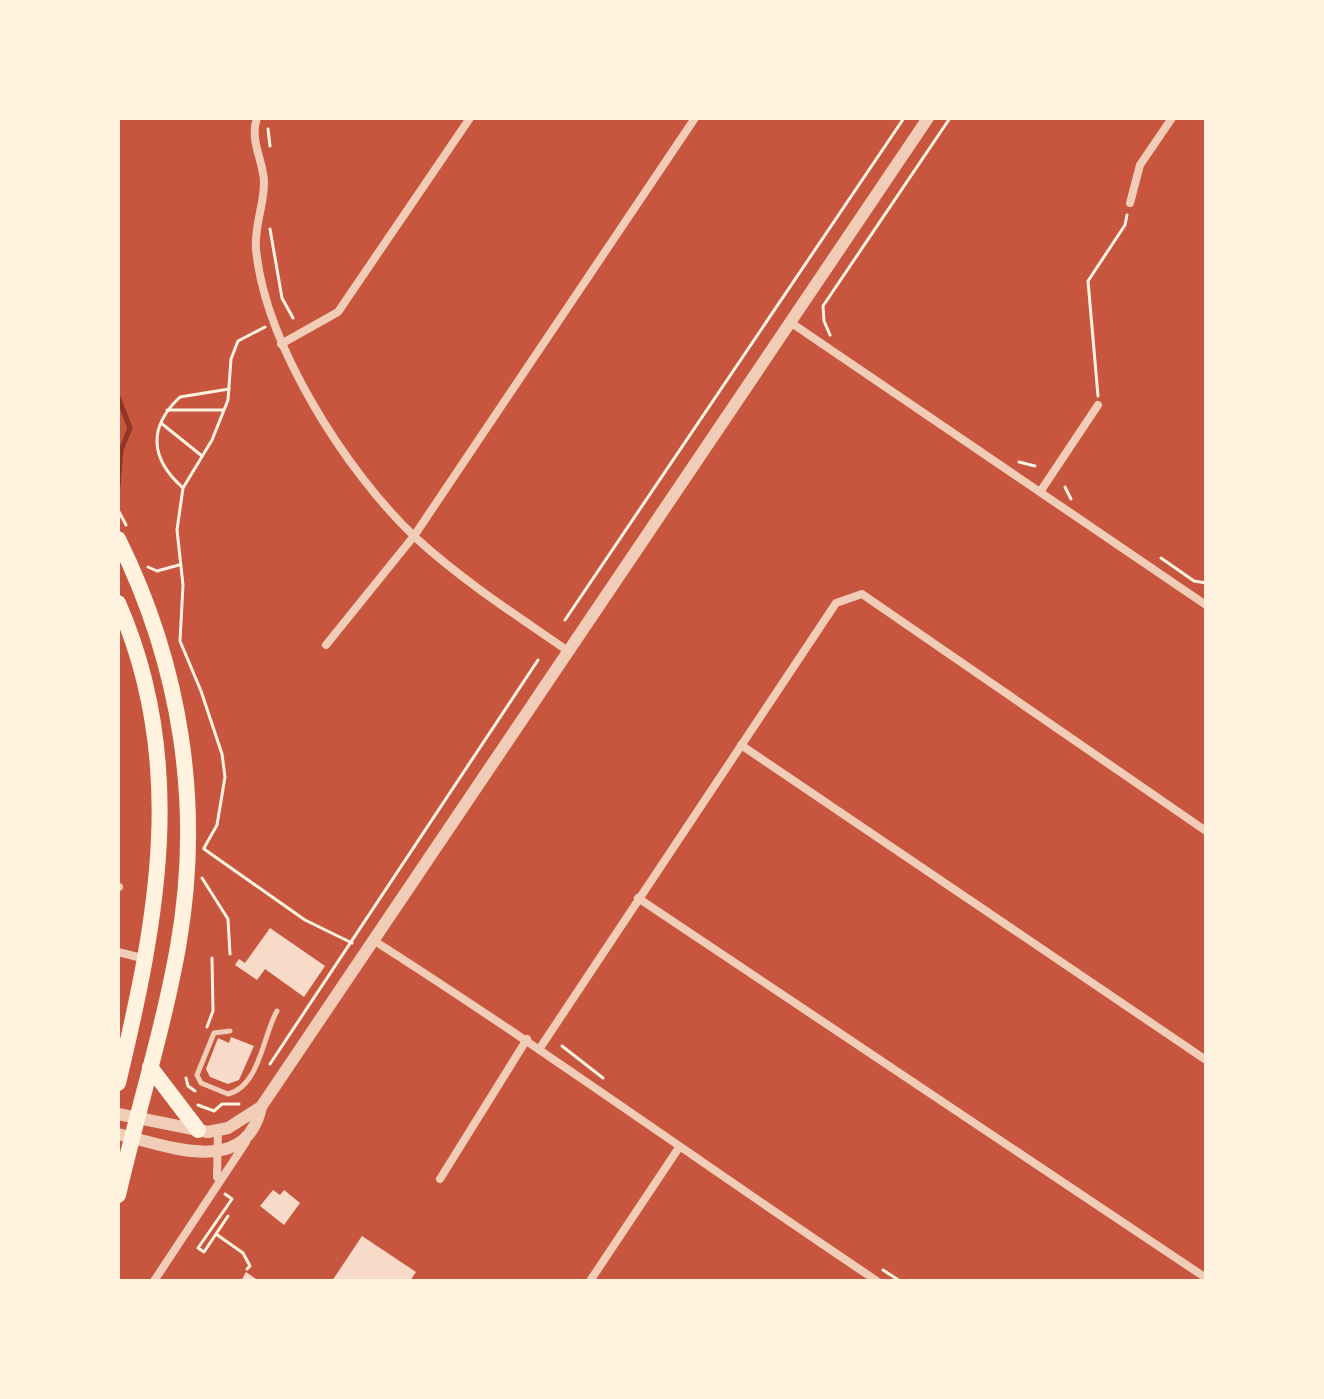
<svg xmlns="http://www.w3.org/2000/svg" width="1324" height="1399" font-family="Barlow,sans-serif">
	<rect width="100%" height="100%" fill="#c8553d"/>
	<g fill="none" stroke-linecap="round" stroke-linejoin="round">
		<polyline stroke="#8f3625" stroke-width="5" points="118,397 130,428 121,450 118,486"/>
	</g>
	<g fill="#f7dbc8">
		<polygon points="270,928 325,966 304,997 265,969 257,980 235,965 239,959 245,963"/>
		<polygon points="231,1037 254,1046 239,1080 228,1084 210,1077 206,1069 218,1038 229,1043"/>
		<polygon points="273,1190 280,1195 284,1190 300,1203 284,1225 260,1206"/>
		<polygon points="362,1236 416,1272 410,1281 332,1281"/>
		<polygon points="246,1272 259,1281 241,1281"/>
	</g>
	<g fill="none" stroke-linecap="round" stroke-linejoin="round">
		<g stroke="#fff3e0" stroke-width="3">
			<polyline points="268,129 270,146"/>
			<polyline points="270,229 282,298 293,318"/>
			<polyline points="830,335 824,321 823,306 950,118"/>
			<polyline points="1098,396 1088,281 1125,225 1127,215"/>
			<polyline points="167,410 223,410"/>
			<polyline points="161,423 202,456"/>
			<polyline points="1019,462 1035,466"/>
			<path d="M182 487C150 458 148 427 180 397L229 389"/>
			<polyline points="1065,487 1071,499"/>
			<polyline points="118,510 126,525"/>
			<polyline points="1161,558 1194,581 1206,583"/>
			<polyline points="148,567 157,571 179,565"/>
			<polyline points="565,620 904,118"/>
			<polyline points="204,848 217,825 225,777 222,754 201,691 180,641 183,585 177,530 183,488 212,440 228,400 231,359 238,341 265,327"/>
			<polyline points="204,849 305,920 352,943"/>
			<polyline points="202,878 228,919 230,954"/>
			<polyline points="207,1027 213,1011 212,958"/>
			<polyline points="562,1046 603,1078"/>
			<polyline points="270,1064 538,660"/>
			<polyline points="186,1078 188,1086 195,1091"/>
			<polyline points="223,1104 239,1104"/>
			<polyline points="198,1105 214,1111 222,1104"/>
			<polyline points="225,1194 232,1199 198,1248 204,1252 228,1216"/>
			<polyline points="216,1234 243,1253 250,1266 247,1269"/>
			<polyline points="883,1270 900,1281"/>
		</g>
		<path stroke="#f1ccb7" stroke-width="5" d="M230 1031 214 1033 197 1075 201 1083 228 1094C260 1086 263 1035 277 1011"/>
		<g stroke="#f1ccb7" stroke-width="8">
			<path d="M257 118C249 141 264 161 264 183 264 206 254 226 256 249 265 345 347 473 416 538 463 581 516 615 568 651"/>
			<polyline points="1130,203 1140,165 1172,118"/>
			<polyline points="790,322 1206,605"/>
			<polyline points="281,344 338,312 470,118"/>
			<polyline points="1040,492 1098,405"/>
			<polyline points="326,645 414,536 695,118"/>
			<polyline points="741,745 1206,1060"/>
			<polyline points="118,887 119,887"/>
			<polyline points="638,898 1206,1278"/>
			<path d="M373 940C544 1049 708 1168 877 1281"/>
			<polyline points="118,952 146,959"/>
			<polyline points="540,1048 836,603 862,594 1206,831"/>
			<polyline points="217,1177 218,1131"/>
			<polyline points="440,1179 527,1039"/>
			<polyline points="154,1281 246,1142"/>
			<polyline points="590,1281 678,1149"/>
		</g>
		<g stroke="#f1ccb7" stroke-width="12">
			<polyline points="118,1114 208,1132 228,1128 261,1107"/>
			<path d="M118 1134C168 1146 246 1178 261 1107L928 118"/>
		</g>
		<g stroke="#fff3e0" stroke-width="16">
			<path d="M118 539C181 666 203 806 178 947 163 1031 137 1112 118 1195"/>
			<path d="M118 603C188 762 157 921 118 1083"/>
			<polyline points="150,1067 198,1130"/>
		</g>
	</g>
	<rect width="1324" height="1399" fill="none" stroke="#fff3e0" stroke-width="240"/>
</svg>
